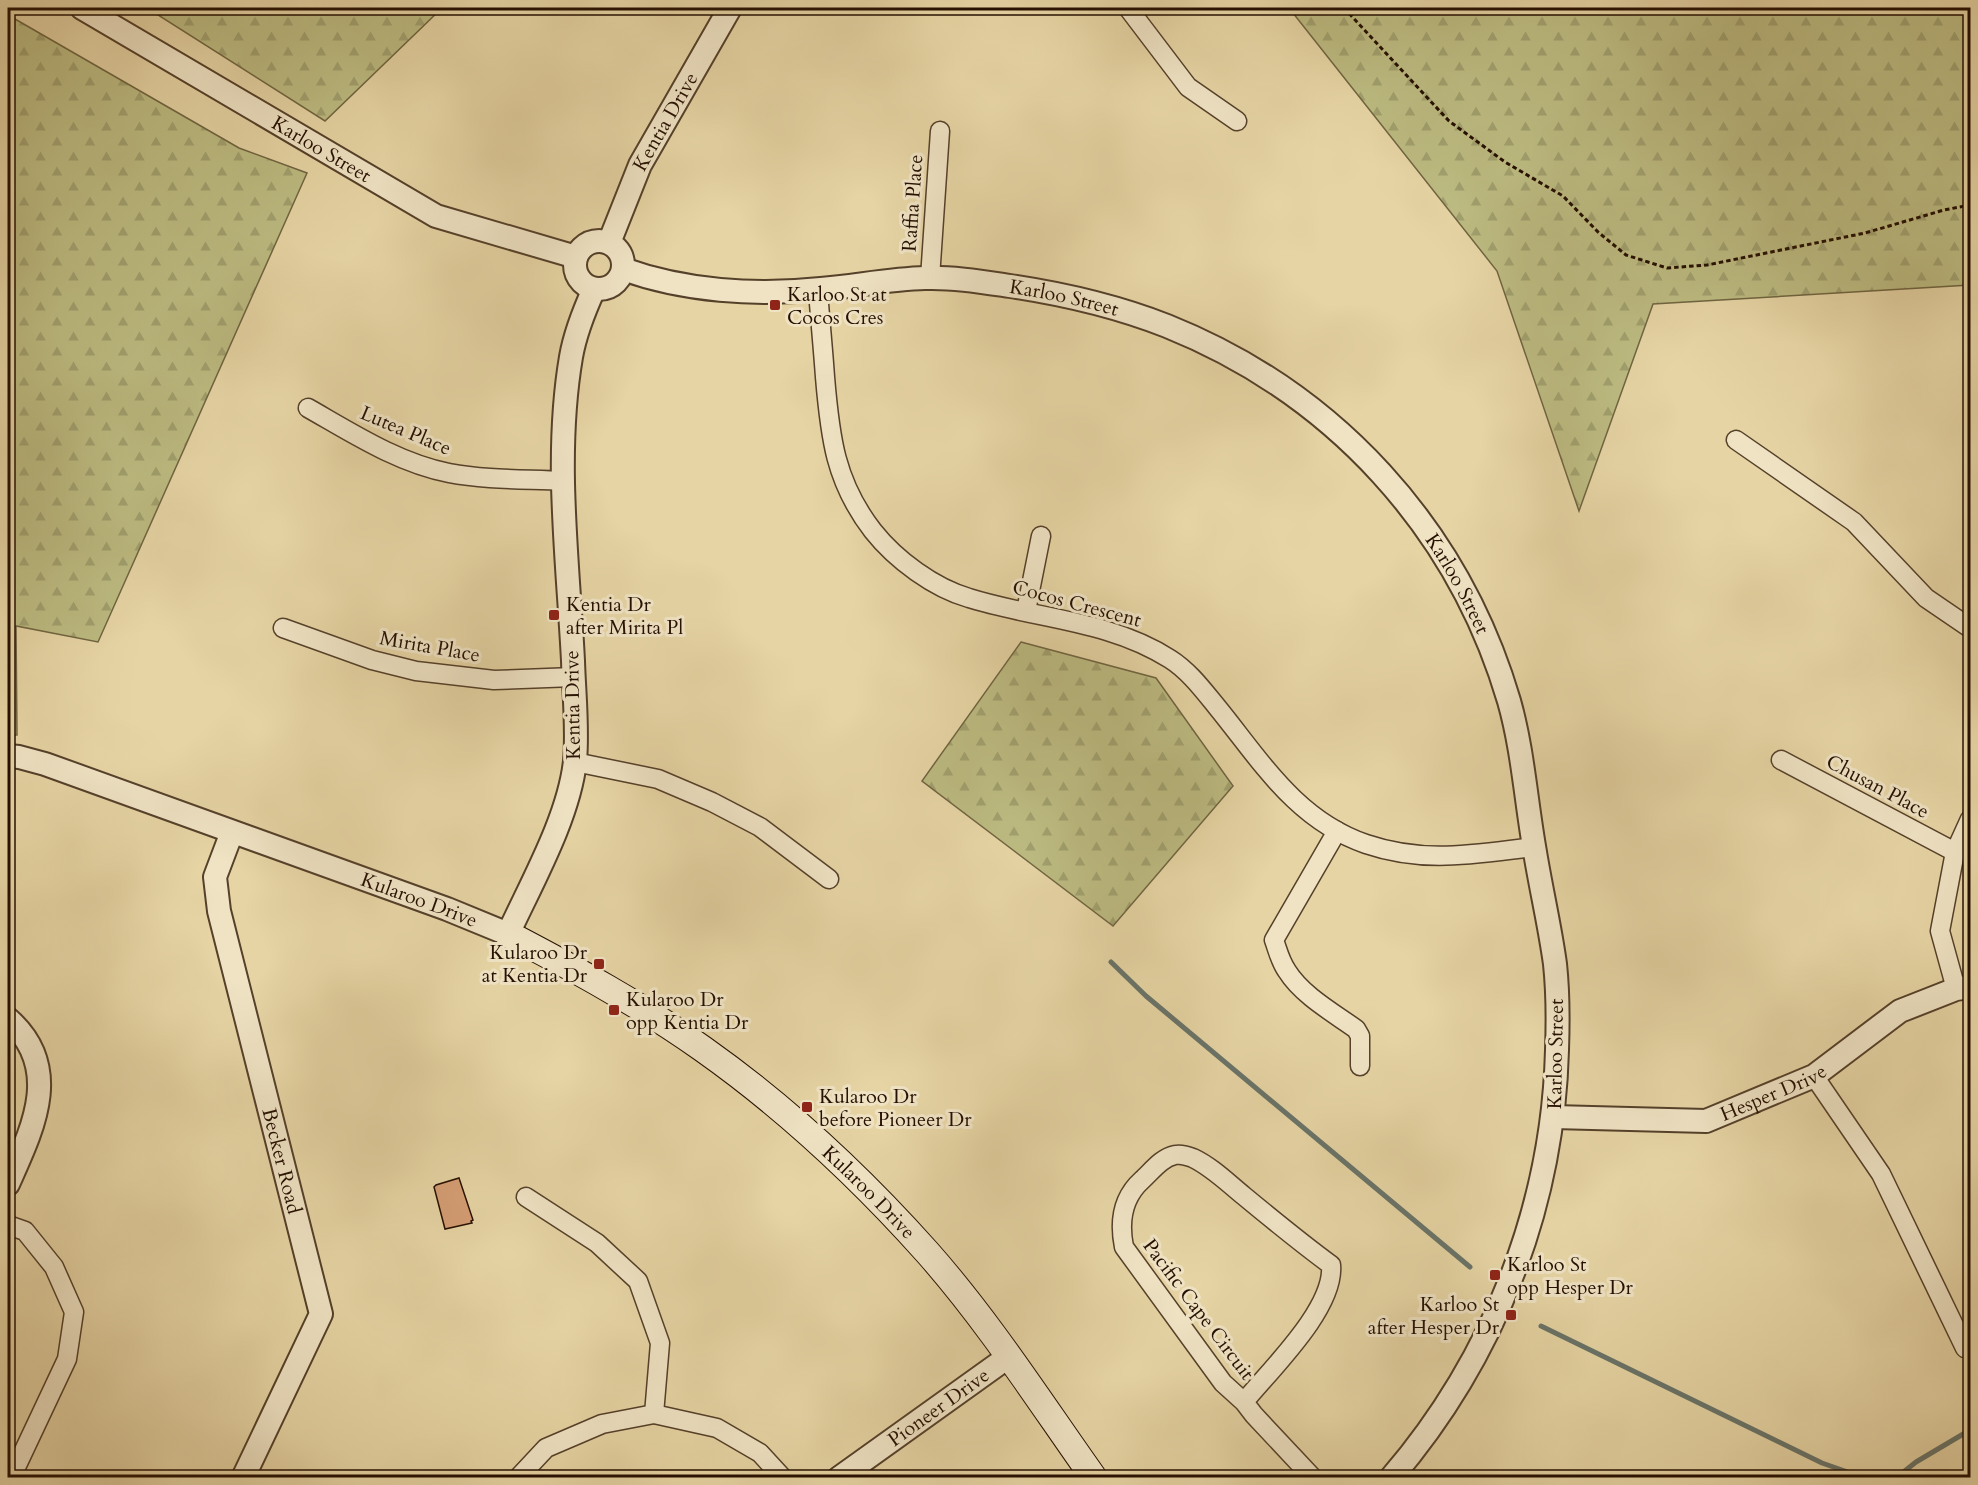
<svg xmlns="http://www.w3.org/2000/svg" width="1978" height="1485" font-family="Cardo,serif">
	<defs>
		<pattern id="forest-firs" width="22" height="20" patternUnits="userSpaceOnUse" patternTransform="scale(1.5)"><rect width="22" height="20" fill="#bcbb81"/><path d="M5 1l3.5 6h-7zM16 11l3.5 6h-7z" fill="#a1a06e"/></pattern>
	</defs>
	<rect width="100%" height="100%" fill="#e6d4a4"/>
	<filter id="stains"><feTurbulence type="fractalNoise" baseFrequency=".00333" numOctaves="4"/><feColorMatrix values="0 0 0 0 .2 0 0 0 0 .09 0 0 0 0 .02 0 0 0 .5 -.17"/></filter>
	<radialGradient id="worn" r=".72"><stop offset=".6" stop-color="#630" stop-opacity="0"/><stop offset="1" stop-color="#630" stop-opacity=".3"/></radialGradient>
	<g fill="url(#forest-firs)" stroke="#706541" stroke-width="1.5">
		<polygon points="147,8 442,8 325,121"/>
		<polygon points="1289,8 1970,8 1970,285 1653,304 1579,511 1497,271"/>
		<polygon points="8,15 239,148 307,173 98,642 16,626 17,735 8,735"/>
		<polygon points="1021,642 1156,678 1233,786 1113,926 922,781"/>
	</g>
	<g fill="none" stroke-linecap="round" stroke-linejoin="round">
		<g stroke="#697469" stroke-width="5">
			<polyline points="1111,962 1146,996 1470,1267"/>
			<polyline points="1541,1326 1822,1463 1859,1476 1873,1478"/>
			<polyline points="1885,1478 1898,1474"/>
			<polyline points="1896,1478 1916,1462 1970,1430"/>
		</g>
	</g>
	<polygon fill="#d69e75" stroke="#250f01" stroke-width="1.5" points="459,1178 473,1220 471,1221 472,1223 445,1229 434,1187 436,1185"/>
	<g fill="none" stroke-linecap="round" stroke-linejoin="round">
		<defs>
			<g id="minor">
				<polyline points="1128,8 1188,87 1237,121"/>
				<polyline points="930,278 940,131"/>
				<path d="M818 290C820 319 823 348 825 377 830 437 835 482 873 531 896 560 934 588 969 598 1036 619 1109 620 1170 659 1189 671 1203 690 1217 707 1261 761 1296 820 1366 844 1425 864 1474 854 1534 847"/>
				<path d="M308 408C352 433 398 463 449 473 486 480 525 479 563 481"/>
				<polyline points="1736,440 1854,522 1926,598 1970,628"/>
				<polyline points="1026,611 1041,536"/>
				<polyline points="283,628 372,660 416,671 494,680 574,677"/>
				<polyline points="1781,760 1955,852"/>
				<polyline points="575,762 658,779 712,802 760,827 829,879"/>
				<path d="M1337 831 1274 940C1278 951 1280 961 1287 971 1302 995 1332 1012 1356 1029L1360 1036V1066"/>
				<polyline points="1956,989 1940,931 1955,852 1970,819"/>
				<polyline points="1814,1076 1881,1174 1965,1348 1970,1347"/>
				<polyline points="526,1197 597,1243 638,1281 660,1343 654,1414"/>
				<polyline points="8,1225 25,1231 54,1267 74,1312 67,1359 11,1478"/>
				<path d="M1244 1402C1271 1369 1335 1308 1331 1265 1301 1243 1273 1220 1244 1196 1228 1183 1212 1167 1193 1158 1188 1156 1180 1154 1175 1155 1161 1158 1152 1171 1142 1180 1122 1198 1119 1222 1124 1247L1223 1383 1244 1402 1254 1415 1313 1478"/>
				<polyline points="518,1478 546,1448 602,1424 654,1414 717,1428 760,1453 783,1478"/>
			</g>
			<g id="tertiary">
				<path id="s1" d="M82 8 436 216 576 257"/>
				<circle cx="599" cy="265" r="24"/>
				<path id="s2" d="M609 243 640 165 730 8"/>
				<path id="s3" d="M623 269C684 291 755 296 821 289 856 286 890 279 925 278 953 277 983 282 1010 286 1064 294 1116 306 1167 326 1334 393 1458 528 1509 701 1523 750 1526 802 1535 852 1541 889 1550 927 1555 964 1558 992 1558 1022 1557 1050 1553 1207 1494 1358 1391 1478"/>
				<path id="s4" d="M8 756 19 757 45 764 447 909 508 934C532 882 569 817 575 761 578 728 574 694 573 661 568 561 554 457 571 357 575 334 584 311 594 289"/>
				<path id="s5" d="M232 832 215 877 219 911 321 1314 243 1478"/>
				<path d="M8 1019C64 1068 32 1130 8 1184"/>
				<path id="s6" d="M1554 1117 1706 1121 1814 1076 1900 1011 1956 989 1970 987"/>
				<path id="s7" d="M839 1478 1008 1357"/>
			</g>
			<g id="secondary">
				<path id="s8" d="M508 934C575 969 641 1005 703 1049 785 1107 860 1177 927 1252 989 1322 1040 1402 1094 1478"/>
			</g>
		</defs>
		<use href="#minor" stroke="#55402a" stroke-width="21"/>
		<use href="#tertiary" stroke="#55402a" stroke-width="26"/>
		<use href="#secondary" stroke="#250f01" stroke-width="28"/>
		<polyline stroke="#250f01" stroke-width="3" stroke-dasharray="4.5 3" stroke-linecap="butt" points="1344,8 1449,121 1505,162 1563,196 1598,232 1626,255 1667,268 1707,265 1865,233 1944,210 1970,205"/>
		<use href="#minor" stroke="#efe3c4" stroke-width="18"/>
		<use href="#tertiary" stroke="#efe3c4" stroke-width="22"/>
		<use href="#secondary" stroke="#efe3c4" stroke-width="26"/>
	</g>
	<g fill="#8f2418" stroke="#efe3c4" stroke-width="2">
		<rect x="769" y="299" width="12" height="12" rx="3"/>
		<rect x="548" y="609" width="12" height="12" rx="3"/>
		<rect x="593" y="958" width="12" height="12" rx="3"/>
		<rect x="608" y="1004" width="12" height="12" rx="3"/>
		<rect x="801" y="1101" width="12" height="12" rx="3"/>
		<rect x="1489" y="1269" width="12" height="12" rx="3"/>
		<rect x="1505" y="1309" width="12" height="12" rx="3"/>
	</g>
	<g text-anchor="middle" stroke-width="6" stroke-linejoin="round" paint-order="stroke">
		<g font-size="20" fill="#250f01" stroke="#efe3c4">
			<text dy="7" stroke="none"><textPath href="#s2" startOffset="134">Kentia Drive</textPath></text>
			<text dy="7" stroke="none"><textPath href="#s1" startOffset="278">Karloo Street</textPath></text>
			<text transform="translate(912 203) rotate(-86)" y="7">Raffia Place</text>
			<text dy="7" stroke="none"><textPath href="#s3" startOffset="446">Karloo Street</textPath></text>
			<text transform="translate(406 430) rotate(23)" y="7">Lutea Place</text>
			<text dy="7" stroke="none"><textPath href="#s3" startOffset="950">Karloo Street</textPath></text>
			<text transform="translate(1077 603) rotate(15)" y="7">Cocos Crescent</text>
			<text transform="translate(430 646) rotate(10)" y="7">Mirita Place</text>
			<text transform="translate(572 705) rotate(-91)" y="7">Kentia Drive</text>
			<text transform="translate(1878 786) rotate(28)" y="7">Chusan Place</text>
			<text dy="7" stroke="none"><textPath href="#s4" startOffset="436">Kularoo Drive</textPath></text>
			<text transform="translate(1555 1054) rotate(-89)" y="7">Karloo Street</text>
			<text dy="7" stroke="none"><textPath href="#s6" startOffset="225">Hesper Drive</textPath></text>
			<text dy="7" stroke="none"><textPath href="#s5" startOffset="340">Becker Road</textPath></text>
			<text dy="7" stroke="none"><textPath href="#s8" startOffset="446">Kularoo Drive</textPath></text>
			<text transform="translate(1199 1309) rotate(53)" y="7">Pacific Cape Circuit</text>
			<text dy="7" stroke="none"><textPath href="#s7" startOffset="122">Pioneer Drive</textPath></text>
		</g>
		<g font-size="20" fill="#250f01" stroke="#efe3c4" text-anchor="start">
			<text x="787" y="301">Karloo St at<tspan x="787" dy="23">Cocos Cres</tspan></text>
			<text x="566" y="611">Kentia Dr<tspan x="566" dy="23">after Mirita Pl</tspan></text>
			<text x="587" y="959" text-anchor="end">Kularoo Dr<tspan x="587" dy="23">at Kentia Dr</tspan></text>
			<text x="626" y="1006">Kularoo Dr<tspan x="626" dy="23">opp Kentia Dr</tspan></text>
			<text x="819" y="1103">Kularoo Dr<tspan x="819" dy="23">before Pioneer Dr</tspan></text>
			<text x="1507" y="1271">Karloo St<tspan x="1507" dy="23">opp Hesper Dr</tspan></text>
			<text x="1499" y="1311" text-anchor="end">Karloo St<tspan x="1499" dy="23">after Hesper Dr</tspan></text>
		</g>
	</g>
	<rect width="1978" height="1485" fill="none" stroke="#e6d4a4" stroke-width="30"/>
	<rect x="9" y="9" width="1960" height="1467" fill="none" stroke="#250f01" stroke-width="3"/>
	<rect x="15" y="15" width="1948" height="1455" fill="none" stroke="#250f01" stroke-width="1.5"/>
	<rect width="100%" height="100%" filter="url(#stains)"/>
	<rect width="100%" height="100%" fill="url(#worn)"/>
</svg>
